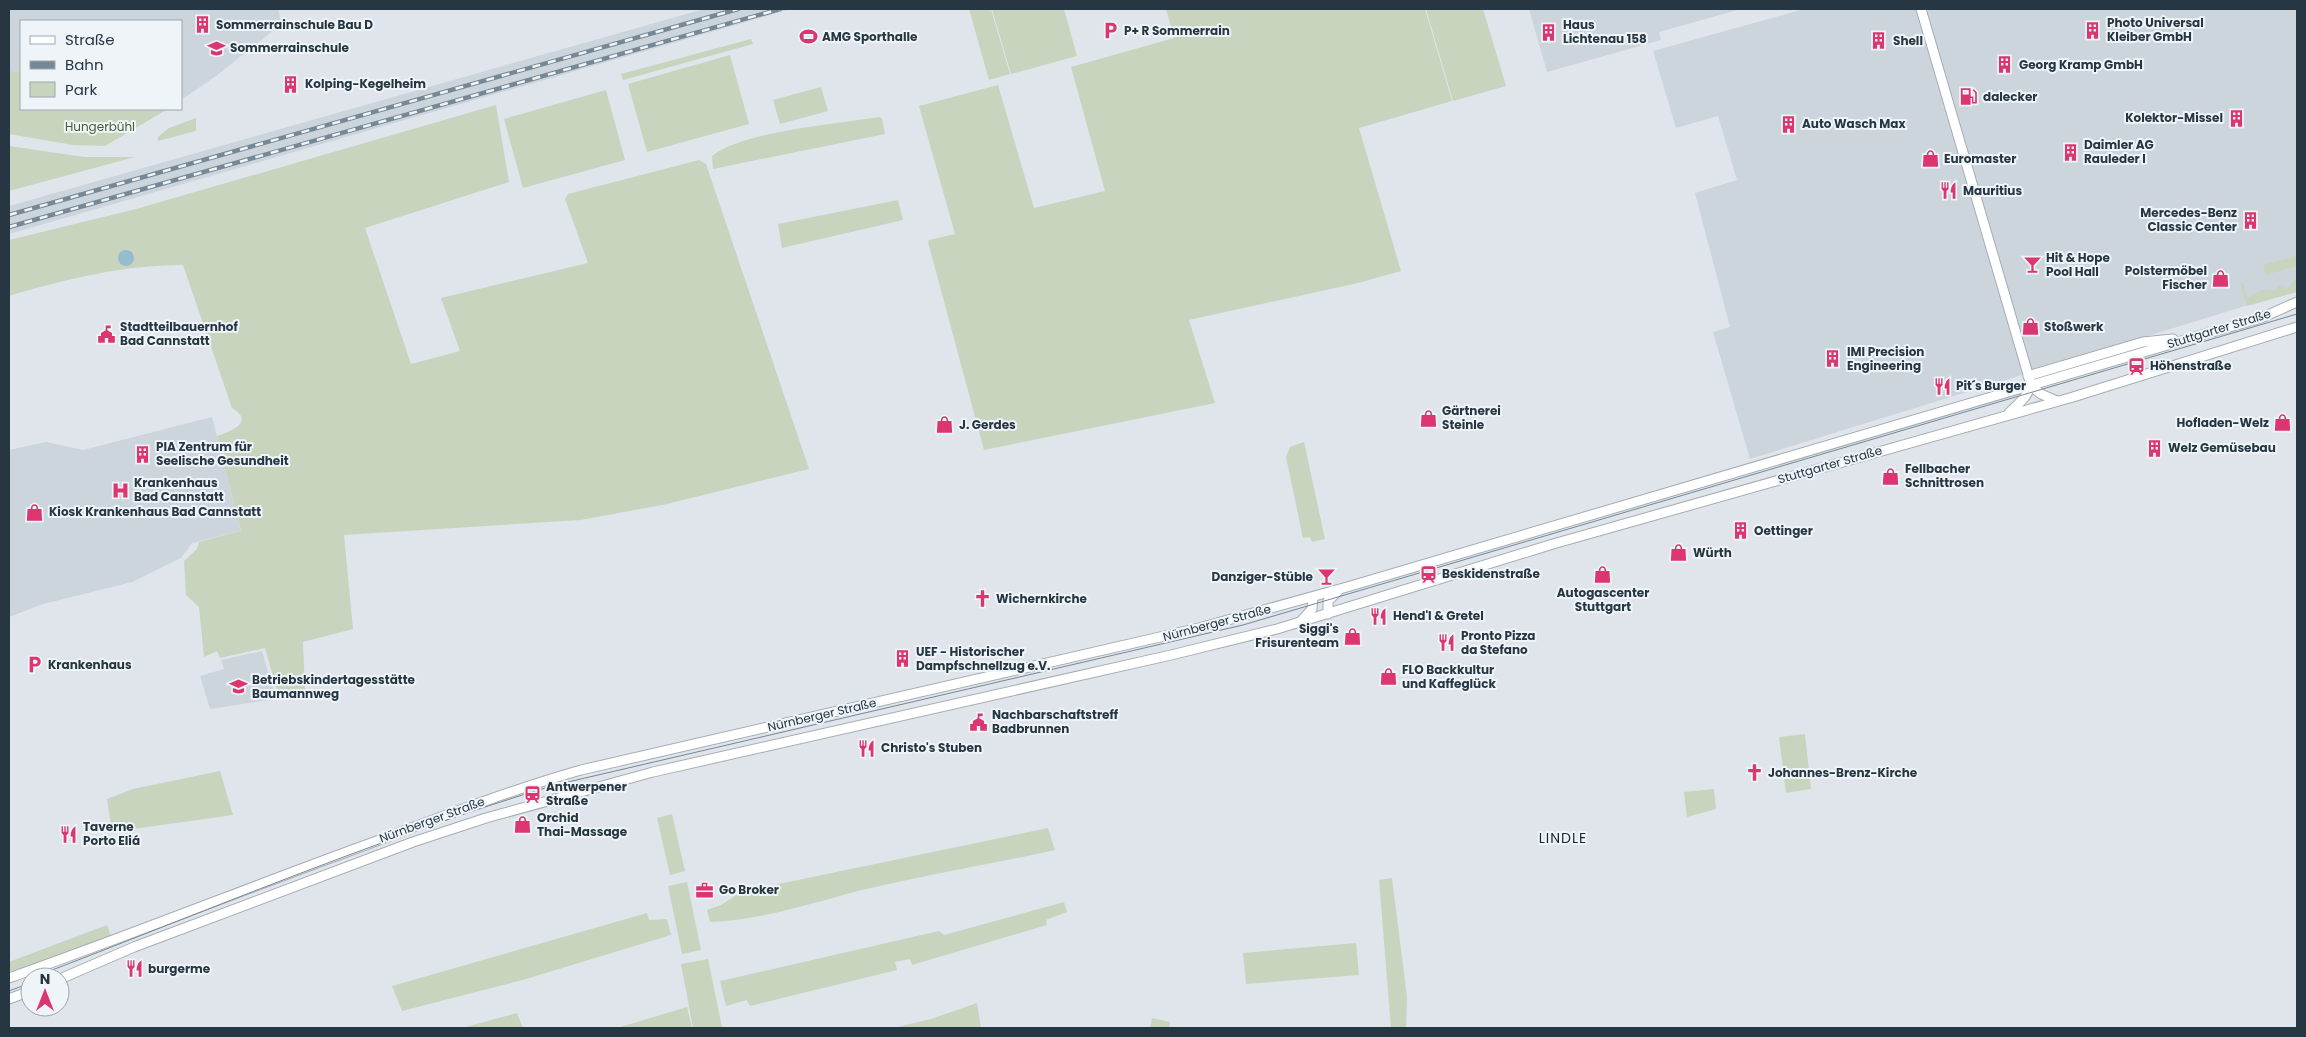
<svg xmlns="http://www.w3.org/2000/svg" width="2306" height="1037" font-family="Poppins,sans-serif">
	<rect width="100%" height="100%" fill="#dfe5ea"/>
	<g fill="#ccd5dc">
		<polygon points="9,9 278,9 281,21 279,26 216,76 181,100 181,21 21,21 21,73 9,70"/>
		<polygon points="704,9 791,9 9,234 9,206"/>
		<polygon points="1529,9 1741,9 1659,32 1661,40 1547,72"/>
		<polygon points="1804,9 2297,9 2297,290 1750,459 1713,332 1730,327 1695,193 1737,180 1718,116 1676,128 1653,51"/>
		<polygon points="212,417 241,531 192,543 181,558 132,582 43,604 9,617 9,450 46,442 83,450"/>
		<polygon points="262,651 276,699 210,709 200,676 224,669 221,660"/>
	</g>
	<g fill="#c9d4bf">
		<polygon points="969,9 991,9 1010,74 989,80"/>
		<polygon points="992,9 1064,9 1077,56 1011,74"/>
		<polygon points="1166,9 1425,9 1452,101 1359,128 1401,271 1358,283 1189,320 1215,403 984,450 928,242 929,240 955,234 919,106 998,85 1034,208 1105,191 1071,67 1174,38"/>
		<polygon points="1426,9 1483,9 1506,86 1453,101"/>
		<polygon points="751,39 753,44 623,80 621,74"/>
		<polygon points="730,55 749,124 647,152 628,84"/>
		<polygon points="9,70 21,73 21,109 168,109 105,146 73,145 9,134"/>
		<polygon points="821,87 828,111 780,124 773,100"/>
		<polygon points="606,90 625,160 523,188 504,119"/>
		<path d="M496 105 509 182 365 228 411 364 460 351 441 298 588 263 565 199 568 194 699 160 706 164 809 469 667 504 581 520 344 535 353 629 303 642 305 692 279 697 265 648 220 658 217 651 204 657 199 607 186 595 184 561 197 549 199 542 241 531 217 436C230 432 256 422 232 408L183 265C124 265 66 279 9 296V240L136 209Z"/>
		<path d="M879 117 882 118 885 134 713 169 712 156C743 131 838 124 879 117Z"/>
		<polygon points="196,118 196,131 158,141 158,137 169,128"/>
		<polygon points="9,146 84,157 135,157 9,191"/>
		<polygon points="898,200 903,220 782,248 778,224"/>
		<polygon points="2296,256 2297,266 2266,275 2263,265"/>
		<path d="M2297 278V292L2247 306 2240 284 2243 283 2247 296 2250 297C2258 290 2264 289 2274 290L2280 285 2288 287Z"/>
		<polygon points="1304,442 1325,539 1312,542 1310,537 1303,538 1286,457 1290,447"/>
		<polygon points="1805,734 1811,789 1786,793 1779,737"/>
		<polygon points="220,771 233,815 112,832 107,799 133,789"/>
		<polygon points="1714,789 1716,809 1687,817 1684,792"/>
		<polygon points="672,814 685,871 670,875 657,818"/>
		<path d="M1048 828 1055 850C991 864 926 875 862 890 812 903 762 920 710 922L707 910 721 905 741 892Z"/>
		<polygon points="1392,878 1407,997 1406,1028 1391,1028 1379,880"/>
		<polygon points="687,882 701,950 682,954 668,886"/>
		<polygon points="1064,902 1067,912 1046,920 1047,925 912,965 910,959 895,962 897,970 750,1006 747,1000 726,1006 720,981 939,931 944,935"/>
		<polygon points="647,913 649,920 667,919 671,935 526,979 402,1011 392,986"/>
		<polygon points="107,925 112,939 9,972 9,962"/>
		<polygon points="1356,943 1359,975 1246,984 1243,953"/>
		<polygon points="708,959 722,1027 693,1028 681,964"/>
		<polygon points="977,1003 981,1028 893,1028 931,1019"/>
		<polygon points="687,1007 692,1028 617,1028"/>
		<polygon points="517,1013 523,1028 462,1028"/>
		<polygon points="1152,1018 1170,1022 1169,1028 1150,1028"/>
	</g>
	<circle fill="#96bcce" cx="126" cy="258" r="8"/>
	<g fill="none" stroke-linecap="round" stroke-linejoin="round">
		<defs>
			<g id="secondary">
				<path d="M1921 9 2030 381C2031 395 2018 404 2009 413"/>
				<polyline points="2028,376 2143,342 2173,339"/>
				<polyline points="2030,385 2041,394 2057,401"/>
				<polyline points="1328,614 1328,601 1338,591"/>
				<polyline points="1302,620 1312,609 1313,597"/>
				<path d="M9 978C128 936 245 889 363 846 436 819 507 791 581 770L1199 628 1347 587 2205 334 2261 318 2297 302"/>
				<polyline points="60,979 134,947 413,842 486,818 653,772 1171,655 1277,629 1553,544 2073,397 2297,327"/>
				<polyline points="9,999 30,991"/>
			</g>
		</defs>
		<use href="#secondary" stroke="#a4adb4" stroke-width="11"/>
		<use href="#secondary" stroke="#fff" stroke-width="9"/>
		<g stroke="#768895" stroke-width="1">
			<path d="M34 977C207 911 378 838 555 785L1243 625 2297 314"/>
			<polyline points="9,991 30,983"/>
		</g>
		<defs>
			<g id="rail">
				<polyline points="9,215 738,9"/>
				<polyline points="9,227 780,9"/>
			</g>
		</defs>
		<use href="#rail" stroke="#768895" stroke-width="4.5"/>
		<use href="#rail" stroke="#eef4f7" stroke-width="2.5" stroke-dasharray="8" stroke-linecap="butt"/>
	</g>
	<defs>
		<symbol id="building-bare" viewBox="-9 -9 18 18"><path d="M-4-6H4V6H1V3H-1V6H-4ZM-2.5-4.3h1.7v1.8h-1.7ZM.8-4.3h1.7v1.8H.8ZM-2.5-1h1.7V.8h-1.7ZM.8-1h1.7V.8H.8Z" fill="#dc3670" stroke="#eef4f7" stroke-width="2.5" paint-order="stroke"/></symbol>
		<symbol id="parking-bare" viewBox="-9 -9 18 18"><path d="M-3.5-5.5H1a3.5 3.5 0 0 1 0 7H-1V5.5H-3.5ZM-1-3.4V-.6H.8a1.4 1.4 0 0 0 0-2.8Z" fill="#dc3670" stroke="#eef4f7" stroke-width="2.5" paint-order="stroke"/></symbol>
		<symbol id="stadium-bare" viewBox="-9 -9 18 18"><path d="M0-5a6.5 5 0 1 0 0 10a6.5 5 0 1 0 0-10ZM-3.5-1.8h7v3.6h-7Z" fill="#dc3670" stroke="#eef4f7" stroke-width="2.5" paint-order="stroke"/></symbol>
		<symbol id="school-bare" viewBox="-9 -9 18 18"><path d="M0-5L7-2L0 1L-7-2ZM-4 1L0 2.5L4 1V4Q0 6-4 4Z" fill="#dc3670" stroke="#eef4f7" stroke-width="2.5" paint-order="stroke"/></symbol>
		<symbol id="fuel-bare" viewBox="-9 -9 18 18"><path d="M-5.5-6h7V0h2V4h1.3V-2.5L3-4.5l.8-.8L6-3V5H2.5V1h-1V6h-7ZM-4.2-4.7v3.2H.2V-4.7Z" fill="#dc3670" stroke="#eef4f7" stroke-width="2.5" paint-order="stroke"/></symbol>
		<symbol id="shop-bare" viewBox="-9 -9 18 18"><path d="M-5-2.5h2.3a2.7 3.5 0 0 1 5.4 0H5L5.5 6h-11ZM-1.5-2.5h3a1.5 2.3 0 0 0-3 0Z" fill="#dc3670" stroke="#eef4f7" stroke-width="2.5" paint-order="stroke"/></symbol>
		<symbol id="restaurant-bare" viewBox="-9 -9 18 18"><path d="M-5-6h1v4h1v-4h1v4h1v-4h1v5L-1.5 .5V6h-2V.5L-5-1ZM5-6V6H3V1.5H1.5Q1.5-4 5-6Z" fill="#dc3670" stroke="#eef4f7" stroke-width="2.5" paint-order="stroke"/></symbol>
		<symbol id="bar-bare" viewBox="-9 -9 18 18"><path d="M-6-5H6L.8 .8V4.5H3.5V6h-7V4.5H-.8V.8Z" fill="#dc3670" stroke="#eef4f7" stroke-width="2.5" paint-order="stroke"/></symbol>
		<symbol id="civic-bare" viewBox="-9 -9 18 18"><path d="M-.6-6.5H3V-4.5H.6V-3L4-1V1h2V6H-6V1h2V-1L-.6-3ZM-1.2 2.5V6h2.4V2.5Z" fill="#dc3670" stroke="#eef4f7" stroke-width="2.5" paint-order="stroke"/></symbol>
		<symbol id="station-bare" viewBox="-9 -9 18 18"><path d="M-3-6H3Q5-6 5-4V2Q5 4 3 4L4.5 6H3L1.5 4h-3L-3 6H-4.5L-3 4Q-5 4-5 2V-4Q-5-6-3-6ZM-3.5-4v3h7v-3ZM-3.5 1v1.5H-2V1ZM2 1v1.5H3.5V1Z" fill="#dc3670" stroke="#eef4f7" stroke-width="2.5" paint-order="stroke"/></symbol>
		<symbol id="hospital-bare" viewBox="-9 -9 18 18"><path d="M-5-5h3v3.5h4V-5h3V5h-3V1.5h-4V5h-3Z" fill="#dc3670" stroke="#eef4f7" stroke-width="2.5" paint-order="stroke"/></symbol>
		<symbol id="church-bare" viewBox="-9 -9 18 18"><path d="M-1.2-6h2.4v3.5h3.3v2.4h-3.3V6h-2.4V-.1h-3.3v-2.4h3.3Z" fill="#dc3670" stroke="#eef4f7" stroke-width="2.5" paint-order="stroke"/></symbol>
		<symbol id="office-bare" viewBox="-9 -9 18 18"><path d="M-6-3h4V-5.5h4V-3h4V5H-6ZM-1-4.5V-3h2v-1.5ZM-6 0V1H6V0Z" fill="#dc3670" stroke="#eef4f7" stroke-width="2.5" paint-order="stroke"/></symbol>
	</defs>
	<g fill-rule="evenodd">
		<use href="#building-bare" x="190" y="12" width="25" height="25"/>
		<use href="#building-bare" x="2080" y="18" width="25" height="25"/>
		<use href="#parking-bare" x="1098" y="18" width="25" height="25"/>
		<use href="#building-bare" x="1536" y="20" width="25" height="25"/>
		<use href="#stadium-bare" x="796" y="24" width="25" height="25"/>
		<use href="#building-bare" x="1866" y="28" width="25" height="25"/>
		<use href="#school-bare" x="204" y="36" width="25" height="25"/>
		<use href="#building-bare" x="1992" y="52" width="25" height="25"/>
		<use href="#building-bare" x="278" y="72" width="25" height="25"/>
		<use href="#fuel-bare" x="1956" y="84" width="25" height="25"/>
		<use href="#building-bare" x="2224" y="106" width="25" height="25"/>
		<use href="#building-bare" x="1776" y="112" width="25" height="25"/>
		<use href="#building-bare" x="2058" y="140" width="25" height="25"/>
		<use href="#shop-bare" x="1918" y="146" width="25" height="25"/>
		<use href="#restaurant-bare" x="1936" y="178" width="25" height="25"/>
		<use href="#building-bare" x="2238" y="208" width="25" height="25"/>
		<use href="#bar-bare" x="2020" y="252" width="25" height="25"/>
		<use href="#shop-bare" x="2208" y="266" width="25" height="25"/>
		<use href="#shop-bare" x="2018" y="314" width="25" height="25"/>
		<use href="#civic-bare" x="94" y="322" width="25" height="25"/>
		<use href="#building-bare" x="1820" y="346" width="25" height="25"/>
		<use href="#station-bare" x="2124" y="354" width="25" height="25"/>
		<use href="#restaurant-bare" x="1930" y="374" width="25" height="25"/>
		<use href="#shop-bare" x="1416" y="406" width="25" height="25"/>
		<use href="#shop-bare" x="2270" y="410" width="25" height="25"/>
		<use href="#shop-bare" x="932" y="412" width="25" height="25"/>
		<use href="#building-bare" x="2142" y="436" width="25" height="25"/>
		<use href="#building-bare" x="130" y="442" width="25" height="25"/>
		<use href="#shop-bare" x="1878" y="464" width="25" height="25"/>
		<use href="#hospital-bare" x="108" y="478" width="25" height="25"/>
		<use href="#shop-bare" x="22" y="500" width="25" height="25"/>
		<use href="#building-bare" x="1728" y="518" width="25" height="25"/>
		<use href="#shop-bare" x="1666" y="540" width="25" height="25"/>
		<use href="#station-bare" x="1416" y="562" width="25" height="25"/>
		<use href="#shop-bare" x="1590" y="562" width="25" height="25"/>
		<use href="#bar-bare" x="1314" y="564" width="25" height="25"/>
		<use href="#church-bare" x="970" y="586" width="25" height="25"/>
		<use href="#restaurant-bare" x="1366" y="604" width="25" height="25"/>
		<use href="#shop-bare" x="1340" y="624" width="25" height="25"/>
		<use href="#restaurant-bare" x="1434" y="630" width="25" height="25"/>
		<use href="#building-bare" x="890" y="646" width="25" height="25"/>
		<use href="#parking-bare" x="22" y="652" width="25" height="25"/>
		<use href="#shop-bare" x="1376" y="664" width="25" height="25"/>
		<use href="#school-bare" x="226" y="674" width="25" height="25"/>
		<use href="#civic-bare" x="966" y="710" width="25" height="25"/>
		<use href="#restaurant-bare" x="854" y="736" width="25" height="25"/>
		<use href="#church-bare" x="1742" y="760" width="25" height="25"/>
		<use href="#station-bare" x="520" y="782" width="25" height="25"/>
		<use href="#shop-bare" x="510" y="812" width="25" height="25"/>
		<use href="#restaurant-bare" x="56" y="822" width="25" height="25"/>
		<use href="#office-bare" x="692" y="878" width="25" height="25"/>
		<use href="#restaurant-bare" x="122" y="956" width="25" height="25"/>
	</g>
	<g text-anchor="middle" stroke-width="4" stroke-linejoin="round" paint-order="stroke">
		<g font-size="12" font-weight="bold" fill="#263642" stroke="#eef4f7" text-anchor="start">
			<text x="2107" y="27">Photo Universal<tspan x="2107" dy="14">Kleiber GmbH</tspan></text>
			<text x="216" y="29">Sommerrainschule Bau D</text>
			<text x="1563" y="29">Haus<tspan x="1563" dy="14">Lichtenau 158</tspan></text>
			<text x="1124" y="35">P+ R Sommerrain</text>
			<text x="822" y="41">AMG Sporthalle</text>
			<text x="1893" y="45">Shell</text>
			<text x="230" y="52">Sommerrainschule</text>
			<text x="2019" y="69">Georg Kramp GmbH</text>
			<text x="305" y="88">Kolping-Kegelheim</text>
			<text x="1983" y="101">dalecker</text>
			<text x="2223" y="122" text-anchor="end">Kolektor-Missel</text>
			<text x="1802" y="128">Auto Wasch Max</text>
			<text x="2084" y="149">Daimler AG<tspan x="2084" dy="14">Rauleder I</tspan></text>
			<text x="1944" y="163">Euromaster</text>
			<text x="1963" y="195">Mauritius</text>
			<text x="2237" y="217" text-anchor="end">Mercedes-Benz<tspan x="2237" dy="14">Classic Center</tspan></text>
			<text x="2046" y="262">Hit &amp; Hope<tspan x="2046" dy="14">Pool Hall</tspan></text>
			<text x="2207" y="275" text-anchor="end">Polstermöbel<tspan x="2207" dy="14">Fischer</tspan></text>
			<text x="120" y="331">Stadtteilbauernhof<tspan x="120" dy="14">Bad Cannstatt</tspan></text>
			<text x="2044" y="331">Stoßwerk</text>
			<text x="1847" y="356">IMI Precision<tspan x="1847" dy="14">Engineering</tspan></text>
			<text x="2150" y="370">Höhenstraße</text>
			<text x="1956" y="390">Pit´s Burger</text>
			<text x="1442" y="415">Gärtnerei<tspan x="1442" dy="14">Steinle</tspan></text>
			<text x="2269" y="427" text-anchor="end">Hofladen-Welz</text>
			<text x="959" y="429">J. Gerdes</text>
			<text x="156" y="451">PIA Zentrum für<tspan x="156" dy="14">Seelische Gesundheit</tspan></text>
			<text x="2168" y="452">Welz Gemüsebau</text>
			<text x="1905" y="473">Fellbacher<tspan x="1905" dy="14">Schnittrosen</tspan></text>
			<text x="134" y="487">Krankenhaus<tspan x="134" dy="14">Bad Cannstatt</tspan></text>
			<text x="49" y="516">Kiosk Krankenhaus Bad Cannstatt</text>
			<text x="1754" y="535">Oettinger</text>
			<text x="1693" y="557">Würth</text>
			<text x="1442" y="578">Beskidenstraße</text>
			<text x="1313" y="581" text-anchor="end">Danziger-Stüble</text>
			<text x="1603" y="597" text-anchor="middle">Autogascenter<tspan x="1603" dy="14">Stuttgart</tspan></text>
			<text x="996" y="603">Wichernkirche</text>
			<text x="1393" y="620">Hend'l &amp; Gretel</text>
			<text x="1339" y="633" text-anchor="end">Siggi's<tspan x="1339" dy="14">Frisurenteam</tspan></text>
			<text x="1461" y="640">Pronto Pizza<tspan x="1461" dy="14">da Stefano</tspan></text>
			<text x="916" y="656">UEF - Historischer<tspan x="916" dy="14">Dampfschnellzug e.V.</tspan></text>
			<text x="48" y="669">Krankenhaus</text>
			<text x="1402" y="674">FLO Backkultur<tspan x="1402" dy="14">und Kaffeglück</tspan></text>
			<text x="252" y="684">Betriebskindertagesstätte<tspan x="252" dy="14">Baumannweg</tspan></text>
			<text x="992" y="719">Nachbarschaftstreff<tspan x="992" dy="14">Badbrunnen</tspan></text>
			<text x="881" y="752">Christo's Stuben</text>
			<text x="1768" y="777">Johannes-Brenz-Kirche</text>
			<text x="546" y="791">Antwerpener<tspan x="546" dy="14">Straße</tspan></text>
			<text x="537" y="822">Orchid<tspan x="537" dy="14">Thai-Massage</tspan></text>
			<text x="83" y="831">Taverne<tspan x="83" dy="14">Porto Eliá</tspan></text>
			<text x="719" y="894">Go Broker</text>
			<text x="148" y="973">burgerme</text>
		</g>
		<g font-size="12" fill="#436032" stroke="#eef4f7">
			<text x="100" y="131">Hungerbühl</text>
		</g>
		<g font-size="12" fill="#263642" stroke="#eef4f7">
			<text transform="translate(2219 329) rotate(-17)" y="4">Stuttgarter Straße</text>
			<text transform="translate(1830 465) rotate(-16)" y="4">Stuttgarter Straße</text>
			<text transform="translate(1217 623) rotate(-15)" y="4">Nürnberger Straße</text>
			<text transform="translate(822 715) rotate(-13)" y="4">Nürnberger Straße</text>
			<text transform="translate(432 820) rotate(-20)" y="4">Nürnberger Straße</text>
		</g>
		<g font-size="14" letter-spacing="1" fill="#182733" stroke="#eef4f7">
			<text x="1563" y="843">LINDLE</text>
		</g>
	</g>
	<rect width="2306" height="1037" fill="none" stroke="#263642" stroke-width="20"/>
	<rect x="20" y="20" width="162" height="90" fill="#eef4f7" stroke="#9ea8af"/>
	<rect x="30" y="36" width="25" height="8" fill="#ffffff" stroke="#9ea8af"/>
	<text x="65" y="45" font-size="15" fill="#263642">Straße</text>
	<rect x="30" y="61" width="25" height="8" fill="#768895" stroke="#9ea8af"/>
	<text x="65" y="70" font-size="15" fill="#263642">Bahn</text>
	<rect x="30" y="82" width="25" height="15" fill="#c9d4bf" stroke="#9ea8af"/>
	<text x="65" y="95" font-size="15" fill="#263642">Park</text>
	<g transform="translate(45 992)"><circle r="24" fill="#eef4f7" stroke="#9ea8af"/>
	<path d="M0-4L9 19L0 12L-9 19Z" fill="#dc3670"/>
	<text y="-8" font-size="14" font-weight="bold" text-anchor="middle" fill="#263642">N</text>
	</g>
</svg>
